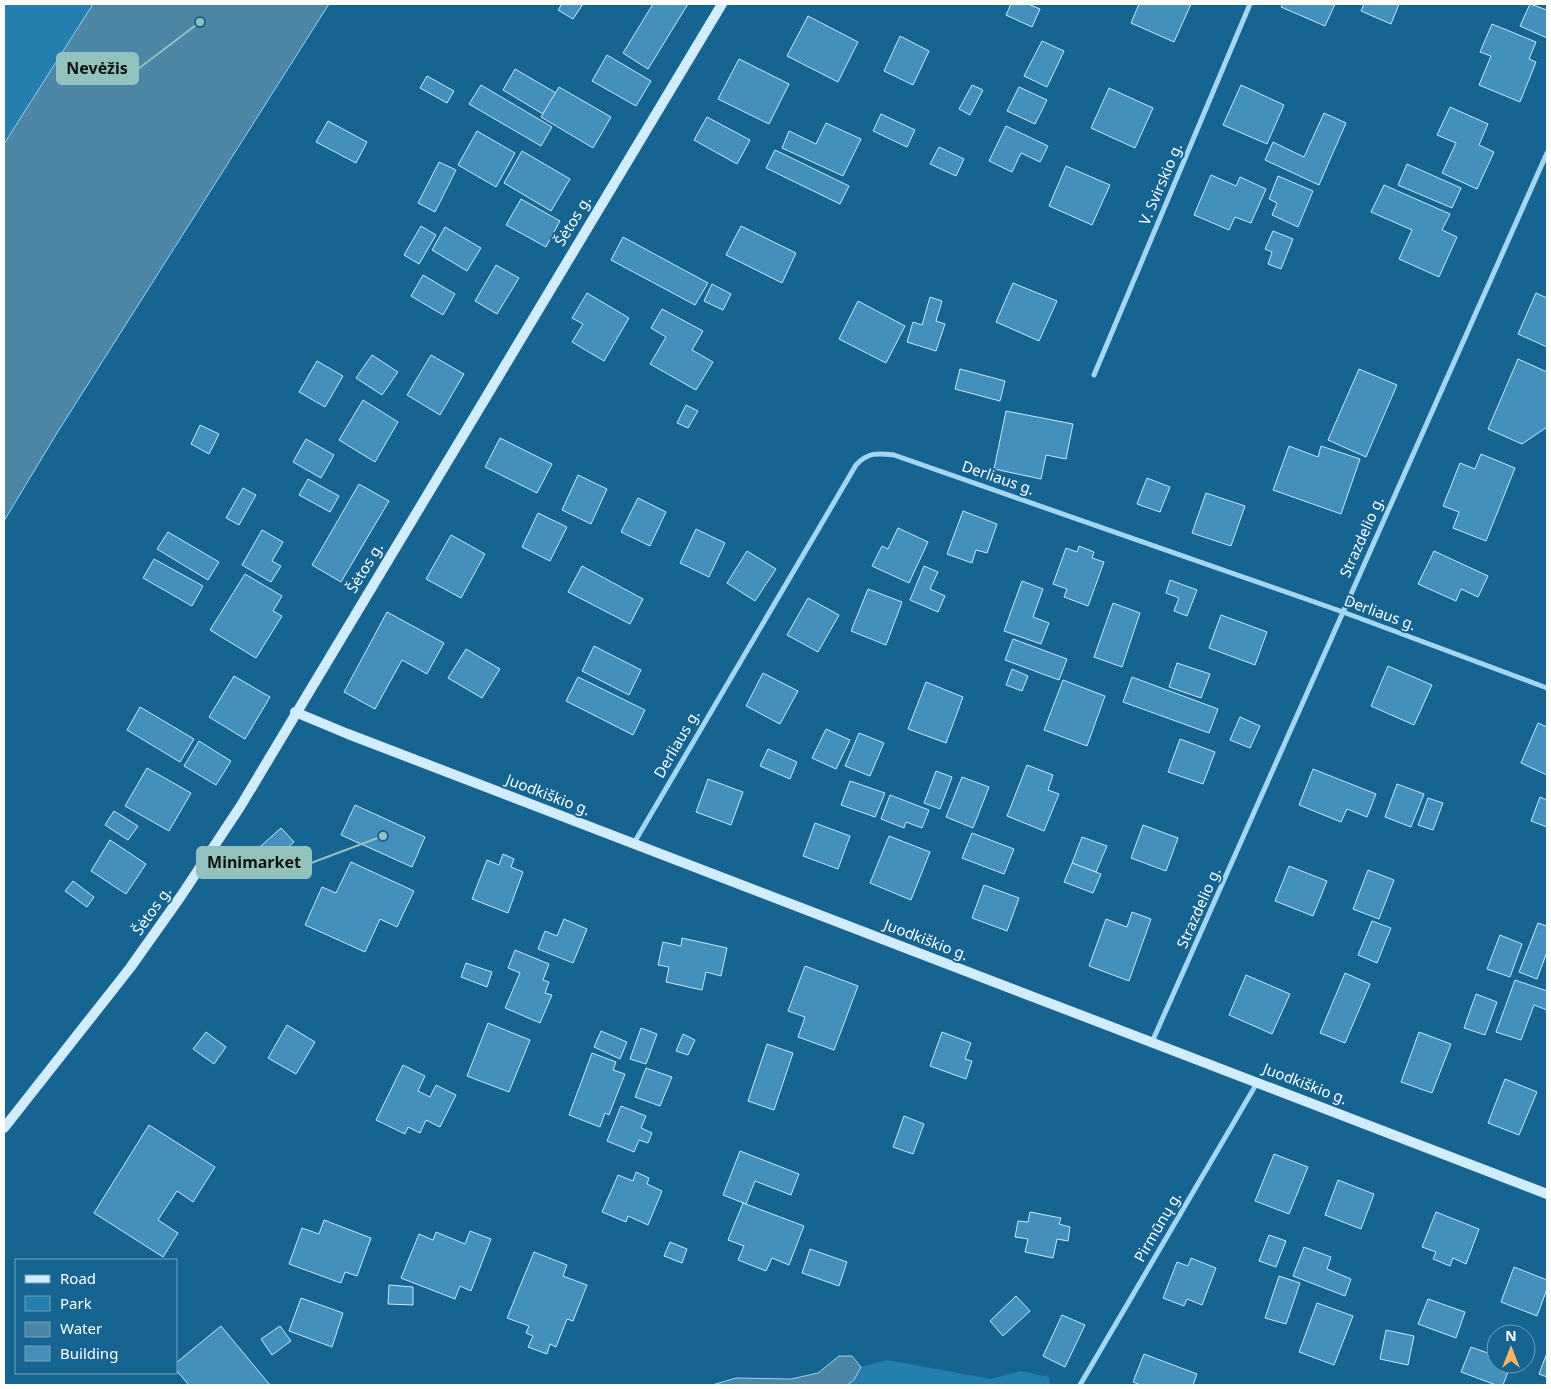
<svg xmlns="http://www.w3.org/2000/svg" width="1551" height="1389" font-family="'Noto Sans',sans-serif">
	<rect width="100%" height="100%" fill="#156491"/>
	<g fill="#247eae">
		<polygon points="4,4 93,4 4,144"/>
		<polygon points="887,1360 991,1379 1021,1371 1049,1377 1050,1385 847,1385 854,1380 861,1367"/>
	</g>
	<g fill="#4d86a5" stroke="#95d4f4">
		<polygon points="93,4 329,4 57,433 4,521 4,144"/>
		<polygon points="839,1356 852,1356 861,1367 854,1380 847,1385 712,1385 736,1378 791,1379 818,1373"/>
	</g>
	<g fill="#4290bb" stroke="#caeafc">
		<polygon points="562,4 583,4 573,19 558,10"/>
		<polygon points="653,4 688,4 648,69 623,53"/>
		<polygon points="1011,4 1028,4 1040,9 1032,27 1006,15"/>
		<polygon points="1139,4 1191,4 1174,42 1131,23"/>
		<polygon points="1283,4 1335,4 1325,26 1281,7"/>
		<polygon points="1364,4 1399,4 1391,24 1361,11"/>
		<polygon points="1530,4 1547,10 1547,38 1520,26"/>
		<polygon points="808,16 858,42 838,82 787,56"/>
		<polygon points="1492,24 1536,42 1529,59 1536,62 1520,102 1479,85 1491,56 1480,52"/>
		<polygon points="900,36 929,51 913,85 884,71"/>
		<polygon points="1042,41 1064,51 1047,87 1024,76"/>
		<polygon points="607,55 651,81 636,106 592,81"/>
		<polygon points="739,59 789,84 769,124 718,99"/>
		<polygon points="515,69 556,93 543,114 503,90"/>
		<polygon points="427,76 454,91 447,103 420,88"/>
		<polygon points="481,85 552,127 541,146 469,104"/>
		<polygon points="972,85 983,90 970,115 959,109"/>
		<polygon points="1241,85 1284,105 1267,144 1223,125"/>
		<polygon points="559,87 611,117 593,148 541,117"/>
		<polygon points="1019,87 1047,100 1035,124 1007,111"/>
		<polygon points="1109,88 1153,108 1135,148 1091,128"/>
		<polygon points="1450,107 1488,124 1479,145 1494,152 1477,189 1442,173 1456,143 1437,135"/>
		<polygon points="1324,113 1346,123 1319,185 1265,160 1273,142 1304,157"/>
		<polygon points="881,114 915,130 907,147 873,131"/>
		<polygon points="707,117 750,140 737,164 694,140"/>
		<polygon points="328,121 367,142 356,163 316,142"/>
		<polygon points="826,123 861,139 843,176 782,148 789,131 816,144"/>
		<polygon points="1006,126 1048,146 1040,162 1021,153 1012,172 989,161"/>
		<polygon points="477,131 515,153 496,187 458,165"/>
		<polygon points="939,147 964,159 956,176 930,164"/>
		<polygon points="775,150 849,186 840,204 766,168"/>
		<polygon points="522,151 570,179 551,211 504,183"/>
		<polygon points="439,162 456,170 435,212 418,203"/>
		<polygon points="1407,164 1461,188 1452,208 1398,185"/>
		<polygon points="1066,166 1110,185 1092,225 1049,206"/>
		<polygon points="1211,175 1236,186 1240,177 1266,189 1251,223 1235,217 1229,230 1194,215"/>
		<polygon points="1278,176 1313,191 1298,227 1272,215 1277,203 1269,199"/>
		<polygon points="1384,185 1450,214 1442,230 1457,237 1439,277 1399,259 1412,230 1371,212"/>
		<polygon points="521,199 560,221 546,247 506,225"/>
		<polygon points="421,226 436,235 419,264 404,255"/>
		<polygon points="741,226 796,253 782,283 726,255"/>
		<polygon points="445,227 481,248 467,271 432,250"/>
		<polygon points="1273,231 1293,239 1281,269 1268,264 1272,252 1265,249"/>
		<polygon points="623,237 708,283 695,305 611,260"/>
		<polygon points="496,265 519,278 497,314 475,301"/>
		<polygon points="423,275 455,294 443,315 411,296"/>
		<polygon points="1013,283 1057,301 1039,341 996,322"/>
		<polygon points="712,284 731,294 723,310 704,301"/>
		<polygon points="587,293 629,318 604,361 572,342 583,324 572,318"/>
		<polygon points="1536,293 1547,298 1547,347 1518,334"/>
		<polygon points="930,297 942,301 936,321 945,324 936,351 907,342 913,322 922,325"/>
		<polygon points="858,301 905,326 886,363 839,339"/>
		<polygon points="662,309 703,331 692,350 713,362 696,390 650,364 666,337 651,328"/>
		<polygon points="372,355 398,372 382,395 356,378"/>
		<polygon points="431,355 464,374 440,415 407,395"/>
		<polygon points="1518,359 1547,372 1547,427 1522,444 1488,429"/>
		<polygon points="317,361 343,376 325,407 299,392"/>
		<polygon points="960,369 1005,381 1000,401 955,389"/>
		<polygon points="1359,369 1397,385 1366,457 1328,440"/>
		<polygon points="363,400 398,422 375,462 339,440"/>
		<polygon points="686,405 698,411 688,428 677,423"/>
		<polygon points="1006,411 1073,424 1066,459 1046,455 1041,479 994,469"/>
		<polygon points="200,425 219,434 209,454 191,444"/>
		<polygon points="500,438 552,464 537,493 485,467"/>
		<polygon points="306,439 334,455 321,478 293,462"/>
		<polygon points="1289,446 1318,457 1321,446 1360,459 1341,514 1273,490"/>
		<polygon points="1481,454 1515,468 1486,541 1453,528 1459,512 1443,506 1460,463 1475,469"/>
		<polygon points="578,475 607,489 591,524 562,510"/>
		<polygon points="1147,478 1170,487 1160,512 1137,504"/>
		<polygon points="308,479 339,496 330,512 299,495"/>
		<polygon points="359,484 389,501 341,582 312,565"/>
		<polygon points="243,488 256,495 239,525 226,518"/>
		<polygon points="1206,493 1245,506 1231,546 1192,533"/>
		<polygon points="638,498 666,512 650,546 621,532"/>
		<polygon points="963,511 997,524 987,553 976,550 972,563 947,554"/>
		<polygon points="538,513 567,527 550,561 522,547"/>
		<polygon points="898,528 928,542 909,583 872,566 882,546 888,549"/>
		<polygon points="696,529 725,543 709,577 680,563"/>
		<polygon points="262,530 283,542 272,561 281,566 271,582 242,565"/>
		<polygon points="168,532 219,562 208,580 157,549"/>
		<polygon points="451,535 485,554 461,598 426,579"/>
		<polygon points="1079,546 1094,552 1092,558 1104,562 1088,606 1064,597 1067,589 1053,584 1066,548 1077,552"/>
		<polygon points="747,551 776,569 755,601 727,583"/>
		<polygon points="1434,551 1488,576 1478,597 1461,589 1456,601 1418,584"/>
		<polygon points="154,559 203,586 192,606 143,578"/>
		<polygon points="582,566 643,599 630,624 568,592"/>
		<polygon points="924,566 938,572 930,589 945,596 938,612 910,600"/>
		<polygon points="245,574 282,596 273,611 282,616 256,658 210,630"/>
		<polygon points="1170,580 1197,590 1187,616 1174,611 1179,598 1166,593"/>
		<polygon points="1022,581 1043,589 1033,617 1049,623 1041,644 1004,631"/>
		<polygon points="868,589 902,602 886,645 851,631"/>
		<polygon points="808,598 839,615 818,652 787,635"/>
		<polygon points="1113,603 1140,613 1122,667 1094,657"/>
		<polygon points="387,612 444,643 427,674 402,660 375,709 344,692"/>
		<polygon points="1221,615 1267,632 1255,665 1209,648"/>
		<polygon points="1013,639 1067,659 1059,680 1005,660"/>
		<polygon points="594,646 641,670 629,695 582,671"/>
		<polygon points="466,649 500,669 482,698 448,678"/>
		<polygon points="1177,663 1210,674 1201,698 1169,687"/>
		<polygon points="1388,666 1432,685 1414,725 1371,706"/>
		<polygon points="1012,669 1028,676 1022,691 1006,685"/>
		<polygon points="763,673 798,691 780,724 746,706"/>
		<polygon points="234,676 270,697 245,739 209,717"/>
		<polygon points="578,677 645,710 633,735 566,701"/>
		<polygon points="1132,677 1218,709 1209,733 1123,702"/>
		<polygon points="1063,680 1105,696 1087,746 1044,730"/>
		<polygon points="926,682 963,697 946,743 908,729"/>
		<polygon points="140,707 194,739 180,762 127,730"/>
		<polygon points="1240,717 1260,726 1250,748 1230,740"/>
		<polygon points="1538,723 1547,727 1547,775 1521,763"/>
		<polygon points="826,729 850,740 836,769 812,758"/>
		<polygon points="859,733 884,743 870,776 845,766"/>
		<polygon points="1180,739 1215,752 1203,784 1168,772"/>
		<polygon points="199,741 231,761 216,785 184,766"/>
		<polygon points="768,749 797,762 790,779 760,766"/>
		<polygon points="1027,765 1053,775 1048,790 1059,794 1044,831 1007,816"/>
		<polygon points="147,768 191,793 169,831 125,806"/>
		<polygon points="1313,769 1376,794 1367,817 1347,809 1341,822 1299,805"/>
		<polygon points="936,771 952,777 940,809 924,803"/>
		<polygon points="962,777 989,787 973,828 946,817"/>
		<polygon points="708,779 743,792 731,825 696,812"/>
		<polygon points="850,781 885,793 875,817 841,805"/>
		<polygon points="1397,784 1424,794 1411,827 1385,817"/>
		<polygon points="890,795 929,810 922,828 906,822 904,828 881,819"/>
		<polygon points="1540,797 1547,800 1547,827 1531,821"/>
		<polygon points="1428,798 1443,803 1433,830 1418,825"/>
		<polygon points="355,805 425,837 412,867 341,835"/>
		<polygon points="114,811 138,826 128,840 105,825"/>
		<polygon points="815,823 850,836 838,869 803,856"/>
		<polygon points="1143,825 1178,838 1166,871 1131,858"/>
		<polygon points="281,828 294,842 264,868 252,854"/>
		<polygon points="972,833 1014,849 1004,874 962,858"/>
		<polygon points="889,836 930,852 911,900 870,883"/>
		<polygon points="1082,837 1107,846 1096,872 1072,863"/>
		<polygon points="110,840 146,864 126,894 91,871"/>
		<polygon points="503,854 514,859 511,867 523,872 508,913 472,899 487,860 499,865"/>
		<polygon points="351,862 414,891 397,927 380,919 365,952 305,925 322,887 336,893"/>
		<polygon points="1072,863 1101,874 1093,893 1064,882"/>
		<polygon points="1289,866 1327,881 1313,916 1275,901"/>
		<polygon points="1368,870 1394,880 1379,919 1353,909"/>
		<polygon points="73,881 94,897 87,907 65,891"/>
		<polygon points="984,885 1019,898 1007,931 972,918"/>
		<polygon points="1132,912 1151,919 1129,981 1089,966 1106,919 1127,927"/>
		<polygon points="564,919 587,929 573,963 538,949 545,931 557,936"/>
		<polygon points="1372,921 1391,928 1377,963 1358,955"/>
		<polygon points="1538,923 1547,926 1547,952 1537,979 1519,972"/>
		<polygon points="1500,935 1522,944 1510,977 1487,969"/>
		<polygon points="682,938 727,948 721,976 706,972 702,990 666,982 669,967 658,965 663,942 681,946"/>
		<polygon points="515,950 549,964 543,980 549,982 545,993 552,995 540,1023 505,1008 520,973 508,968"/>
		<polygon points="466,963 492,972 487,987 461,977"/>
		<polygon points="805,966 858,986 834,1050 798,1037 805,1017 788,1011"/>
		<polygon points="1345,973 1370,984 1345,1043 1320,1033"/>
		<polygon points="1246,975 1290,994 1272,1034 1229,1015"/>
		<polygon points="1515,980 1547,991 1547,1010 1534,1005 1521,1040 1496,1032"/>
		<polygon points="1476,994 1497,1002 1485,1035 1464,1028"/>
		<polygon points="488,1023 530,1040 509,1092 467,1076"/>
		<polygon points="287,1025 315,1042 296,1074 268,1058"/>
		<polygon points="641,1028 657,1034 646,1064 630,1059"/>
		<polygon points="601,1031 627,1042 620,1059 594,1047"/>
		<polygon points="206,1032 226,1047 214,1064 193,1049"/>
		<polygon points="942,1032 971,1043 965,1059 972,1061 966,1079 930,1066"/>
		<polygon points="1419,1032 1451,1044 1432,1093 1401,1082"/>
		<polygon points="683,1034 695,1040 688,1055 676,1051"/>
		<polygon points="767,1044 793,1053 774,1110 748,1101"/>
		<polygon points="592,1053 616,1062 613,1070 625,1074 609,1115 605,1113 600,1127 569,1115"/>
		<polygon points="403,1065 425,1076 418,1091 430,1097 436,1085 456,1095 440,1127 426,1120 420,1133 408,1127 405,1134 376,1120"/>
		<polygon points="646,1068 672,1077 660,1106 635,1097"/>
		<polygon points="1505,1079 1537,1092 1519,1135 1488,1123"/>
		<polygon points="621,1106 646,1116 641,1128 652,1133 648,1143 639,1140 634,1152 607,1141"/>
		<polygon points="904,1116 924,1124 913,1154 893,1147"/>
		<polygon points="149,1125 215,1167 193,1202 177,1191 158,1220 178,1233 163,1257 94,1213"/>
		<polygon points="740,1151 799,1174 791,1195 755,1181 746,1204 723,1195"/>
		<polygon points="1274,1154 1308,1167 1289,1214 1255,1201"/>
		<polygon points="636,1172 649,1178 647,1184 662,1191 648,1225 628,1216 626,1222 602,1212 618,1175 633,1181"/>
		<polygon points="1338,1180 1374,1194 1361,1229 1325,1215"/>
		<polygon points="743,1203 804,1226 789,1265 772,1258 766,1271 738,1260 744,1246 728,1240"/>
		<polygon points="1030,1212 1061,1218 1059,1224 1070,1227 1068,1241 1057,1239 1053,1258 1025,1252 1028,1239 1015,1237 1018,1221 1028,1222"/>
		<polygon points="1436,1212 1479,1229 1466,1264 1453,1258 1450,1266 1433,1259 1436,1252 1422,1247"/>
		<polygon points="324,1220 371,1238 357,1276 345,1272 341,1283 289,1264 302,1228 319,1234"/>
		<polygon points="470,1231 491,1239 471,1291 460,1286 455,1299 401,1278 419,1234 433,1240 436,1232 465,1244"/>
		<polygon points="1269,1235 1286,1241 1276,1267 1259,1261"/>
		<polygon points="670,1242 687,1249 682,1263 664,1256"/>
		<polygon points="1304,1247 1331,1257 1327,1269 1351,1279 1345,1296 1293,1276"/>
		<polygon points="810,1249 847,1262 839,1286 802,1273"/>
		<polygon points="534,1252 567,1265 563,1276 587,1285 573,1321 567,1319 556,1347 550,1344 547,1354 528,1347 533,1336 526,1333 529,1326 507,1318"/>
		<polygon points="1191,1258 1216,1268 1202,1305 1187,1299 1184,1306 1163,1298 1177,1262 1188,1266"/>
		<polygon points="1514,1267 1547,1280 1547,1289 1537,1316 1501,1302"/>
		<polygon points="1279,1276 1300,1283 1286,1324 1265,1318"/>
		<polygon points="389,1285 413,1287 413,1305 388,1304"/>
		<polygon points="1016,1296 1030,1311 1003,1336 990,1321"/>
		<polygon points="301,1298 343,1313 332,1347 289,1331"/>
		<polygon points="1428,1299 1465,1312 1456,1338 1418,1324"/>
		<polygon points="1317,1303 1353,1316 1334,1365 1299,1352"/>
		<polygon points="1062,1315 1085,1325 1065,1367 1043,1356"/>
		<polygon points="221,1326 270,1385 189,1385 176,1370 176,1363"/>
		<polygon points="280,1326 291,1341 272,1355 261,1339"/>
		<polygon points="1386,1330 1414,1336 1408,1365 1380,1359"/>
		<polygon points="1471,1347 1496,1356 1496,1364 1511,1364 1503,1385 1496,1385 1461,1372"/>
		<polygon points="1547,1353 1547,1377 1539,1374"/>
		<polygon points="1144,1354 1197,1374 1193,1385 1141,1385 1133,1382"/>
	</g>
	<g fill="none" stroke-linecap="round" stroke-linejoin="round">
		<g stroke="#a3d6f1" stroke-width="5">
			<polyline points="1094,375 1250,4"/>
			<path d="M634 843 856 465C868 452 877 453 894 455L1343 612 1547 688"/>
			<polyline points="1152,1042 1547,153"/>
			<polyline points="1080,1385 1257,1083"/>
		</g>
		<g stroke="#d1ecfb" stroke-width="10">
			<polyline points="295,712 348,734 1547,1194"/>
			<polyline points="4,1128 130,968 181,896 240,807 722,4"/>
		</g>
	</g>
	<g text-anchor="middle" stroke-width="4" stroke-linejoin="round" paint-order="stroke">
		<g font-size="15" fill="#fff" stroke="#156491">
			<text transform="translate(1161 184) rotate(-67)" y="5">V. Svirskio g.</text>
			<text transform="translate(573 221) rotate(-59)" y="5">Šėtos g.</text>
			<text transform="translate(998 478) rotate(19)" y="5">Derliaus g.</text>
			<text transform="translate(1362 537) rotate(-66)" y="5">Strazdelio g.</text>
			<text transform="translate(365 568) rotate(-59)" y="5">Šėtos g.</text>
			<text transform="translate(1380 613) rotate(20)" y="5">Derliaus g.</text>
			<text transform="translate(677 744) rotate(-60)" y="5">Derliaus g.</text>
			<text transform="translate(548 795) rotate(21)" y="5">Juodkiškio g.</text>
			<text transform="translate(1199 908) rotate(-66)" y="5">Strazdelio g.</text>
			<text transform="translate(152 911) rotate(-55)" y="5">Šėtos g.</text>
			<text transform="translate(926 940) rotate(21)" y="5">Juodkiškio g.</text>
			<text transform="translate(1305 1084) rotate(21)" y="5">Juodkiškio g.</text>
			<text transform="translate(1158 1227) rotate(-60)" y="5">Pirmūnų g.</text>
		</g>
	</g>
	<path fill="none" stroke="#93c1be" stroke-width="2" d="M200 22L138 69M383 836L311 863"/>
	<g fill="#93c1be" stroke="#156491" stroke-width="2">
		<circle cx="200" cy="22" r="5"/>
		<circle cx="383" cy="836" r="5"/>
	</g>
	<g fill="#93c1be" stroke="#93c1be" stroke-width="2">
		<rect x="57" y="53" width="81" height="31" rx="5"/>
		<rect x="197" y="847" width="114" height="31" rx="5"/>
	</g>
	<g font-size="16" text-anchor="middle" font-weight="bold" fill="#111">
		<text x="97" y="74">Nevėžis</text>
		<text x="254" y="868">Minimarket</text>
	</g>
	<rect width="1551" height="1389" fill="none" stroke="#ffffff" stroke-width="10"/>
	<rect x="15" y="1259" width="162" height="115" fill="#156491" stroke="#73a2bd"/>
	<rect x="25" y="1275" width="25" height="8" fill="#d1ecfb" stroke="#73a2bd"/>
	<text x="60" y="1284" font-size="15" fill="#ffffff">Road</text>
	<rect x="25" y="1296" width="25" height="15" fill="#247eae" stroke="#73a2bd"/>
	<text x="60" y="1309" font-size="15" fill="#ffffff">Park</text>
	<rect x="25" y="1322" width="25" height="15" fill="#4d86a5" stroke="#73a2bd"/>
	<text x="60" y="1334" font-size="15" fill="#ffffff">Water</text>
	<rect x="25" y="1346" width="25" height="15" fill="#4290bb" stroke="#73a2bd"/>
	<text x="60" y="1359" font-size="15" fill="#ffffff">Building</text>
	<g transform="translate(1511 1349)"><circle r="24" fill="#156491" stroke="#73a2bd"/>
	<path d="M0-4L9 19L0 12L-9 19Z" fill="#ffb263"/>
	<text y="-8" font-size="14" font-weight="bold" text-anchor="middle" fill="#ffffff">N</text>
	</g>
</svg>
